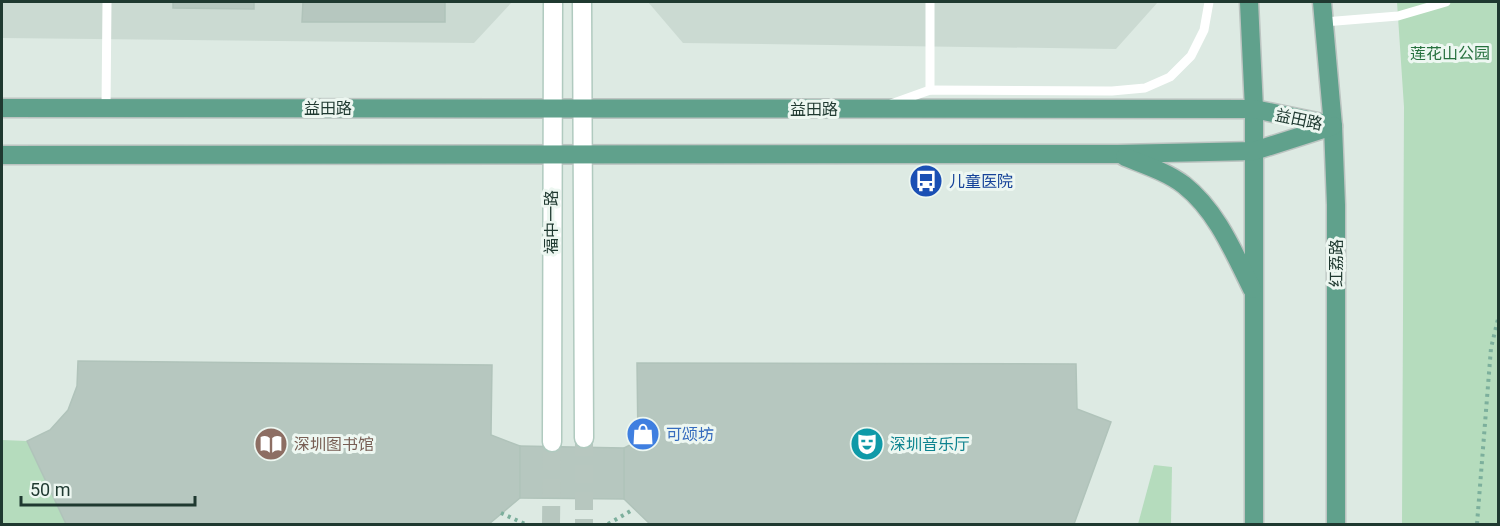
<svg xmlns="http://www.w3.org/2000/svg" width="1500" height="526" font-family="Roboto,'Noto Sans SC',sans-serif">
	<rect width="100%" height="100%" fill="#ddeae3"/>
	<g fill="#cbdad2">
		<polygon points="2,2 512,2 474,43 2,38"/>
		<polygon points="648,2 1158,2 1116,49 683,43"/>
	</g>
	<g fill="#b5dcbd">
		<polygon points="1397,2 1498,2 1498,524 1402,524 1404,107"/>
		<polygon points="2,440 27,441 66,524 2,524"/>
		<polygon points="1154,465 1172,467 1171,524 1138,524"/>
	</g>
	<g fill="#b6c7bf" stroke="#b0c3ba" stroke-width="1.5">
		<polygon points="173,2 254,2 254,9 173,8"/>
		<polygon points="303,2 445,2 445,22 302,22"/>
		<polygon points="78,361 492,365 491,435 520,446 520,498 489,524 66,524 27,441 50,430 68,410 77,386"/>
		<polygon points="637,363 1076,364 1077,409 1111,422 1074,524 650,524 624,499 624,448 638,441"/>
		<polygon points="520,446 624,448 624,499 520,498"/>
	</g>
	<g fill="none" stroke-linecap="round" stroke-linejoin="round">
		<g stroke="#b7c7bf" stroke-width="18" stroke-dasharray="18 9" stroke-linecap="butt">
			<polyline points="584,438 584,524"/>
			<polyline points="551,524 552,442"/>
		</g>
		<defs>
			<g id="secondary">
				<polyline points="582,2 584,438"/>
				<polyline points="552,442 553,2"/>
			</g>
			<g id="primary">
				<polyline points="1249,2 1254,109 1254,524"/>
				<polyline points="1322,2 1333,126 1336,205 1336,524"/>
				<polyline points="2,108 1254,109 1332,125"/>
				<polyline points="2,155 1118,154 1254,151 1333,126"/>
				<path d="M1125 157C1145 165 1167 172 1184 185 1217 211 1234 253 1252 289"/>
			</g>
		</defs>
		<use href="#secondary" stroke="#b0cabf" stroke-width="21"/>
		<use href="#primary" stroke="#bcc4c1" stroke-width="21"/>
		<g stroke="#7caf9c" stroke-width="4" stroke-dasharray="3 4.5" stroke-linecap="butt">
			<polyline points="501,513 525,524"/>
			<polyline points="608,524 634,509"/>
			<polyline points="1477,524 1491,348 1498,319"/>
		</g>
		<g stroke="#fff" stroke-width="9">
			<polyline points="1324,22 1398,16 1446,2"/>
			<polyline points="930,90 930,2"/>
			<polyline points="891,104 930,90 1112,91 1145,88 1170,77 1191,56 1204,30 1209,2"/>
			<polyline points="106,108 107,2"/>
		</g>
		<use href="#secondary" stroke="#fff" stroke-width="18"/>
		<use href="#primary" stroke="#60a18c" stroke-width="18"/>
	</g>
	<defs>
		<symbol id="bus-disc" viewBox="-11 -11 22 22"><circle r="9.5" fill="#1a4fb4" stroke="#edf7f1"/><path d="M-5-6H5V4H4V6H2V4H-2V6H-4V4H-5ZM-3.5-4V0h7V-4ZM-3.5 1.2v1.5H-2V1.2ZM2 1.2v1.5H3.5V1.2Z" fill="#fff"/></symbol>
		<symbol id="shop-disc" viewBox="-11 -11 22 22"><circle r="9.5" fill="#3f7fe0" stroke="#edf7f1"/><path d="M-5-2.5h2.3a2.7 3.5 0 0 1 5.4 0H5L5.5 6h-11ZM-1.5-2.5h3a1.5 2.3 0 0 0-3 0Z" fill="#fff"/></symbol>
		<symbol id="library-disc" viewBox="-11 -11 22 22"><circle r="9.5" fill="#8d6e63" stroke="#edf7f1"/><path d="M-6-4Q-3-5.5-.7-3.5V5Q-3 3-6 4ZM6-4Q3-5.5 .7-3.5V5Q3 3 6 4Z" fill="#fff"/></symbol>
		<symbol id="theatre-disc" viewBox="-11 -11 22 22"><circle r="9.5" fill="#0f9aa8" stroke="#edf7f1"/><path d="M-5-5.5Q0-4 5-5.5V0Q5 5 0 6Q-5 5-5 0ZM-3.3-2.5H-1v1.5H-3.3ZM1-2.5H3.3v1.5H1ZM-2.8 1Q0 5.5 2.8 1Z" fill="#fff"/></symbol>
	</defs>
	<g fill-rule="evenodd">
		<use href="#bus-disc" x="907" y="162" width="38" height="38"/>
		<use href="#shop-disc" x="624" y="415" width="38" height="38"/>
		<use href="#library-disc" x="252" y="425" width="38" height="38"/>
		<use href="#theatre-disc" x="848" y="425" width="38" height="38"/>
	</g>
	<g text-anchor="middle" stroke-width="6" stroke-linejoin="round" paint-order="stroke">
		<g font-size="16" fill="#28713f" stroke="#edf7f1">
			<text x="1450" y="59">莲花山公园</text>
		</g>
		<g font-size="16" fill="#1f3930" stroke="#edf7f1">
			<text x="328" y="114">益田路</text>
			<text x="814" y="115">益田路</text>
			<text transform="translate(1299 119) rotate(12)" y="6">益田路</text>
			<text transform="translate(551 222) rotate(-90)" y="6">福中一路</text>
			<text transform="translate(1336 263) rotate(-90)" y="6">红荔路</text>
		</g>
		<g font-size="16" fill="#164399" stroke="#edf7f1" text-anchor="start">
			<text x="949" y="187">儿童医院</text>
		</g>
		<g font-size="16" fill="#366cbe" stroke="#edf7f1" text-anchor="start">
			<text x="666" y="440">可颂坊</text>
		</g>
		<g font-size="16" fill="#785e54" stroke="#edf7f1" text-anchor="start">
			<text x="294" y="450">深圳图书馆</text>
		</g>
		<g font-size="16" fill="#0d838f" stroke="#edf7f1" text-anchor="start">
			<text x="890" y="450">深圳音乐厅</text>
		</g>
	</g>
	<rect width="1500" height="526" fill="none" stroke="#1f3930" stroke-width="6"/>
	<path d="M21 496v9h174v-9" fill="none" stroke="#1f3930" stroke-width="3"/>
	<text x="30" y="496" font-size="18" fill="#1f3930" stroke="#edf7f1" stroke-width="4.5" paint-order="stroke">50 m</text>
</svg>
